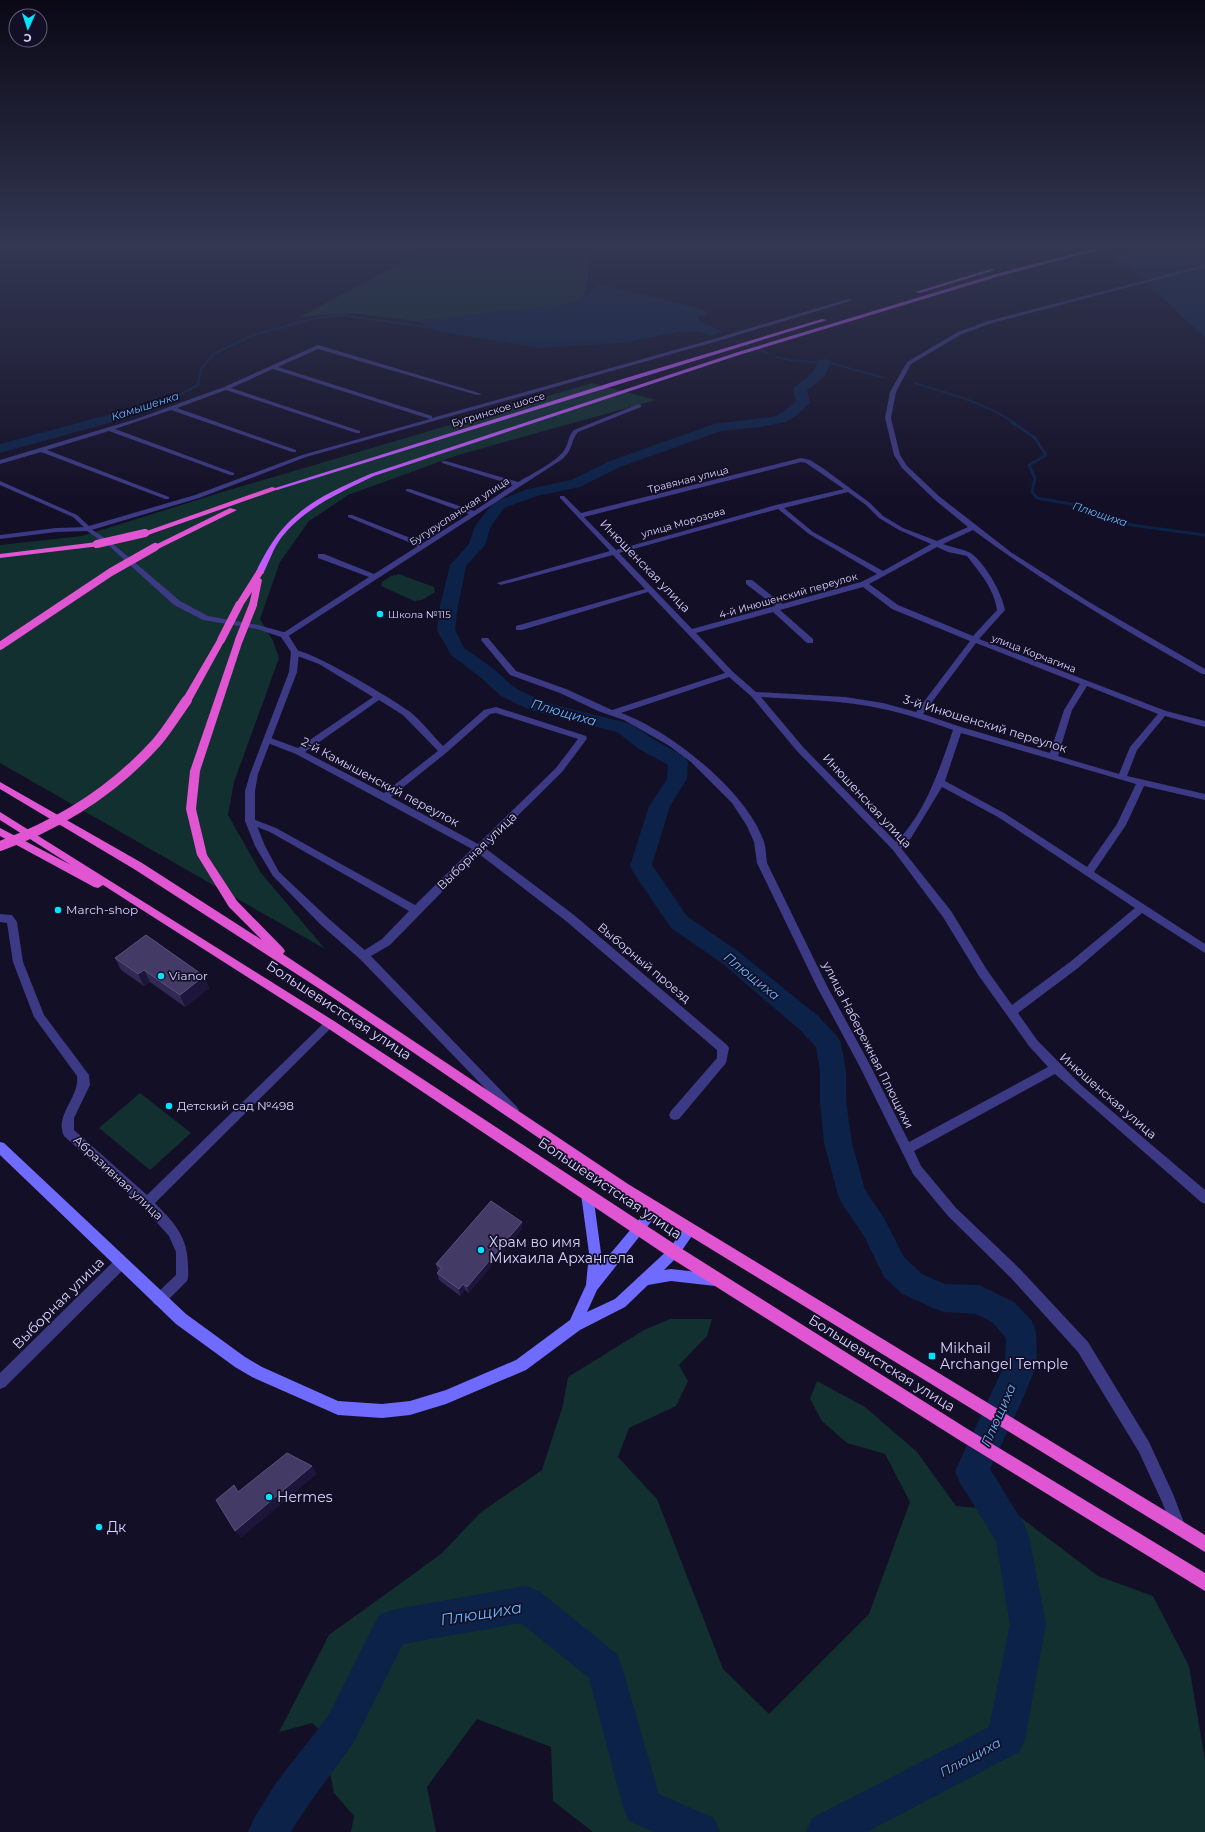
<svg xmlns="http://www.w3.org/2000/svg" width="1205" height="1832" font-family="Montserrat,sans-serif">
	<rect width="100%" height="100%" fill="#130f26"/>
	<g fill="#12302f">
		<polygon points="443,245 577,245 589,250 588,282 582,298 568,304 415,321 351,313 300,317 388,270"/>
		<polygon points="592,383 656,400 458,455 348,495 309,521 280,562 260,619 273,641 279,658 234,782 228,815 261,873 325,949 0,763 0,545 82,536 229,490"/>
		<polygon points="399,574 434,587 435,592 422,600 414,601 381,586 382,582 391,576"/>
		<polygon points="140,1093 191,1133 150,1170 99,1128"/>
		<polygon points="670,1319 712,1319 707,1336 679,1365 688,1381 676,1406 629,1428 618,1457 657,1499 723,1669 769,1714 869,1614 910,1502 885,1454 847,1443 822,1421 810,1399 817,1381 865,1407 917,1452 956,1506 1012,1511 1098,1576 1153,1596 1189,1666 1205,1760 1205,1832 593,1832 553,1801 551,1747 477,1719 427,1787 436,1832 351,1832 354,1816 334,1793 329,1768 326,1736 312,1723 279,1732 329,1635 441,1554 480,1513 542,1470 563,1405 568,1377 644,1330"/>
	</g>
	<g fill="#0c2248">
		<polygon points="1096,245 1203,245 1205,249 1205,254 1198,261 1205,264 1205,337 1180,315 1144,278"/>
		<polygon points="598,284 702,309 708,313 705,316 697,315 700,321 723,332 711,336 697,331 679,332 622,343 539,348 441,332 415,321 568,304 589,295"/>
	</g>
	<polygon fill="#130f26" points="1094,245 1146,245 1106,255"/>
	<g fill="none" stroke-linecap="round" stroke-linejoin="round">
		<g stroke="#0c2248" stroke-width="2">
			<polyline points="732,340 767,353"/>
			<polyline points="776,357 790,360 834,364 884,378"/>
			<path d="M915 383C948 394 985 402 1014 423"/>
			<polyline points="122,415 172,399 198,385 201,369 214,354 253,335 316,318 342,315 433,328"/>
		</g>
		<polyline stroke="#0c2248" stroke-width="3" points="1012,422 1035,438 1046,455 1029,465 1035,478 1032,492 1037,498 1081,506 1131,525 1205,535"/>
		<g fill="#0c2248" fill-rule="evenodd">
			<path d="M824 359 829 360 830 363C827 376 818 383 807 390L810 403 797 415 786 422 761 427 721 431 620 467 580 487 537 496 504 508 491 526 485 545 466 566 458 606 455 630 464 648 494 669 515 688 544 702 631 724 653 739 685 757 688 762 687 779 670 806 652 865 687 916 739 952 818 1016 837 1036 841 1043 846 1071V1101L852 1143 865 1190 884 1218 904 1257 922 1274 945 1284 979 1285 1014 1302 1032 1321 1036 1332 1037 1364 1024 1396 990 1469 1024 1524 1029 1536 1046 1624 1025 1739 1019 1752 867 1832H806L812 1818 989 1727 1010 1624 996 1541 960 1483 955 1471 1005 1364 1006 1338 992 1322 976 1314 944 1312 933 1308 902 1294 884 1277 864 1236 842 1204 838 1195 824 1143 820 1101V1071L816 1047 800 1030 723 964 671 928 633 872 630 866 649 806 667 779 668 765 639 749 617 732 530 710 501 696 480 677 451 655 437 630 440 606 450 565 469 544 475 526 494 502 528 489 571 480 610 461 714 424 777 416 796 402 793 389 813 372 819 360Z"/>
			<polygon points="122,411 127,412 129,415 127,418 0,453 0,444"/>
			<polygon points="526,1586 539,1591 617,1654 622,1667 659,1794 714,1818 720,1832 654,1832 629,1821 623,1807 589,1678 521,1623 403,1644 354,1742 304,1811 291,1832 248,1832 254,1818 276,1783 328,1716 379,1615 392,1610"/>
		</g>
		<g fill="#3d3a85" fill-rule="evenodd">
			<path d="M1205 265V267L992 323 962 334 911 364 896 392 891 418 900 455 907 466 940 497 1012 553 1089 602 1205 669V674H1202C1123 629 1046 584 973 530L943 544C950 547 968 550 972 554 986 565 1002 593 1005 610L979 639 1166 711 1205 721V727L1165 716 1137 750 1127 776 1205 794V800L1144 786 1126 825 1094 872 1205 944V953L1142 913 1078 968 1018 1013 1037 1040 1081 1085 1205 1190V1204L1201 1202 1055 1074 914 1151 921 1166 956 1208 1020 1269 1088 1342 1149 1442 1173 1494 1186 1528 1184 1533 1179 1535 1174 1533 1162 1502 1139 1452 1078 1352 1010 1277 948 1216 913 1174 860 1067 817 987 757 863 754 842 747 826 732 803 691 762 668 745 624 720 598 711 560 693 510 675 481 640 482 638H488L516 671 566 689 612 710 725 673 648 592 522 630H516V626L645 589 613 555 501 585 497 583 610 551 560 498V496H564L581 513 801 458 810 460 824 469 870 503 883 516 903 528 937 541 968 527 935 500 902 468 894 455 885 418 890 392 907 362 958 332 988 321ZM801 462 806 463 844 489 776 505 616 550 584 517ZM848 492 866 505 879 518 899 530 931 544 883 571 813 532 784 508ZM778 509 809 534 877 574 861 582 782 604 752 580H746V584L775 606 692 629 619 553ZM937 547 948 552 967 556C979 572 994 588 997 610L973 636 898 605 869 584ZM863 587 892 609 970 641 916 712 883 703 845 697 756 692 733 672 696 633 773 612 807 643H813V639L780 610ZM976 643 1080 684 1064 710 1050 753 961 727 923 714ZM729 677 751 696 797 751 893 850 943 917 979 976 1029 1046 1048 1067 909 1142 868 1061 827 986 767 863C766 856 766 848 764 842 747 791 669 730 621 713ZM1087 686 1158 714 1130 747 1119 774 1058 756 1072 710ZM761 697C802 700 843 700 883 709 907 714 930 722 953 730 940 768 925 814 896 842L803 747ZM961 733 1136 784 1117 824 1087 867 1004 813 945 781ZM942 787 998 817 1135 908 1070 962 1012 1005 987 970 951 911 901 848 911 838Z"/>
			<polygon points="848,299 853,300 718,341 306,457 199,498 88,531 73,517 0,485 0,481 77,515 89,526 195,495 302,455 430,419 273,369 231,388 360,431 360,433 356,433 226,390 177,408 296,450 296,452 292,452 171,410 115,429 234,473 234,475 230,475 109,431 47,450 169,497 169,499 165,499 41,452 0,464 0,460 136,419 224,387 318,345 482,394 477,395 318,349 278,367 432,416 432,418 714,339"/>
			<path d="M639 404 641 405V407L578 432C570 441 574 450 561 460L287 637H284L280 635 369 577 318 558V554H324L374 574 418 546 348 517V515H352L423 543 469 514 406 491V489H410L474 511 513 485 442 463V461H446L518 482C530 475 554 463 563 452 569 445 567 437 574 430Z"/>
			<path d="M292 650C307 647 394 700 409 711 421 720 432 735 443 746L484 710 496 707 586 736 587 738 586 740 562 772 485 848 574 915 727 1045 729 1048 726 1063 679 1119 675 1120 671 1119 669 1115 671 1111 717 1058V1050L566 921 479 854 390 945 364 960 360 959 359 956 360 953 382 939 409 911 270 832 247 823 245 821 250 818 276 828 415 905 472 849 296 754 265 742 264 740 265 738 268 737 298 748 373 697 319 664 292 654ZM379 700 403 715 438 751 384 793 305 752ZM496 713 578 739 556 768 478 844 391 797 446 753 490 714Z"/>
			<path d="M0 914 12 915 17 922 23 962 44 1015 89 1075 90 1085 74 1118V1130L147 1195 326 1021 330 1020 334 1021 335 1024 155 1203C174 1223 188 1236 188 1266 188 1271 189 1276 187 1281L164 1304 159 1306 154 1304 152 1300 154 1296 176 1275V1252L169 1236 143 1207 64 1136C54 1115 80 1097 77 1076L34 1017 13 962 7 923 0 922Z"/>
			<polygon points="121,1257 126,1259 127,1263 126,1267 5,1387 0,1389 0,1373 116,1259"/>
		</g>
		<polygon fill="#3d3a85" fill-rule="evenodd" points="88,527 112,543 180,601 208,616 258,625 287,633 299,652 297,672 258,774 255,791 255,821 265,846 279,872 329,919 368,953 517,1107 519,1110 517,1113 513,1115 509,1113 360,959 321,925 273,876 255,846 245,821 245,791 250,774 289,672 291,652 281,637 257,629 203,620 174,605 108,545 87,531 56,532 0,539 0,535 56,528"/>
		<polygon fill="#6f6bff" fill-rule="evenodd" points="0,1142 4,1143 186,1314 245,1357 262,1367 338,1401 382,1404 410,1401 446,1390 516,1360 570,1320 586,1285 589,1253 581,1194 583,1190 587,1188 591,1190 593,1194 601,1253 600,1266 652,1204 656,1202 660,1204 662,1208 597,1290 587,1312 615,1299 670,1248 686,1225 690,1223 694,1225 696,1229 694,1233 678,1256 664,1270 671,1269 715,1274 720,1276 721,1280 720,1284 715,1286 671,1281 648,1285 625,1307 580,1330 526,1370 446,1404 410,1415 382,1418 338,1415 252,1377 235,1367 176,1324 0,1155"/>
		<g fill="#c25bff" fill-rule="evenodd">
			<path d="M1108 245H1118L1000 276 739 355 374 476C341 492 304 508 281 538 273 549 269 562 263 574L256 572C283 514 313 499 370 474L735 353 996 274Z"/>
			<polygon points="991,269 995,270 920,293 915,292"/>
			<polygon points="822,319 827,320 277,490 272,489 616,381"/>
		</g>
		<g fill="#e055d1" fill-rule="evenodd">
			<polygon points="272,487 279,489 148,535 145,535 141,533"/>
			<polygon points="230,508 237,510 158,549 155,549 151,547"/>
			<polygon points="97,542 101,544 100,546 0,558 0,554"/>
			<polygon points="257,570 263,570 264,572 260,578 262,580 257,605 253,607 249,605 252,592 242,607 236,607 235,605"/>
			<polygon points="221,637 225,640 192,700 190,702 184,702 182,700 217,640"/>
			<polygon points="239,637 243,640 200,771 196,809 207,855 237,901 283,948 285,951 283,954 628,1184 1205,1535 1205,1552 618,1192 329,995 134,869 0,789 0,782 142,863 262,940 229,907 197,855 186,809 190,771 235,640"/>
			<polygon points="0,812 334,1021 679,1247 966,1428 1205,1573 1205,1591 956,1438 669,1257 326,1027 103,885 98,888 94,887 0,836 0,828 71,865 0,820"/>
		</g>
		<g stroke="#e055d1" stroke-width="8">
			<polyline points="97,544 145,533"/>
			<polyline points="221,640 239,605"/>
			<polyline points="239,640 253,605"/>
			<polyline points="0,646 111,572 155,547"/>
		</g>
		<path stroke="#e055d1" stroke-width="10" d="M0 846C60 824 114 790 157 742 168 729 177 714 187 700"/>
	</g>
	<g fill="#312854">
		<polygon points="115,958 204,976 209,988 185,1007 150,982 144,986 121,970"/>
		<polygon points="522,1229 469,1293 465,1290 460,1296 439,1280 437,1273 439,1271 438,1271 436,1264"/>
	</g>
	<g fill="#1d163a">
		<polygon points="144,970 150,982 144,986 138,974"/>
		<polygon points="204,976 209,988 185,1007 180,995"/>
		<polygon points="522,1222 522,1229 469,1293 467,1287"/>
		<polygon points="463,1284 465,1290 460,1296 459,1289"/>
		<polygon points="312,1466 317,1474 241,1538 235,1531"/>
	</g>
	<g fill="#433a66" stroke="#5a527e">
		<polygon points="146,935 204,976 180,995 144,970 138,974 115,958"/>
		<polygon points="491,1201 522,1222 467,1287 463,1284 459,1289 437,1273 442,1268 436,1264"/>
		<polygon points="287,1453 312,1466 235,1531 216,1500 234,1485 238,1492"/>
	</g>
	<linearGradient id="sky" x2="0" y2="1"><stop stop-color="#0a0815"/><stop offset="0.49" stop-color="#333752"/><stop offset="1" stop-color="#333752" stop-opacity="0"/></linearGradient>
	<rect width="1205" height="502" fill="url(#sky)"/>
	<g fill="#00e5ff" stroke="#130f26" stroke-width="1.5">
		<circle cx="380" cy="614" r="4"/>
		<circle cx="58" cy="910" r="4"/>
		<circle cx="161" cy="976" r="4"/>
		<circle cx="169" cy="1106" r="4"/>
		<circle cx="481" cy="1250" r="4"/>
		<rect x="928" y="1352" width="8" height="8" rx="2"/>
		<circle cx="269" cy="1497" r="4"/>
		<circle cx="99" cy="1527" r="4"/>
	</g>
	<g text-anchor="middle" stroke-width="3.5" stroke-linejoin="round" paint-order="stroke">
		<g font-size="10" fill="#d9d4ff" stroke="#130f26">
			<text transform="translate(498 409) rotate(-17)" y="4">Бугринское шоссе</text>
			<text transform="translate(688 479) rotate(-14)" y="4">Травяная улица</text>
			<text transform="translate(459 511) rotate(-33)" y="4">Бугурусланская улица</text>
			<text transform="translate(683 522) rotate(-16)" y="4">улица Морозова</text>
			<text transform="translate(788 595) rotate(-16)" y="4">4-й Инюшенский переулок</text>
			<text transform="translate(1034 653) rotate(21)" y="4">улица Корчагина</text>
		</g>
		<g font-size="10" fill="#d9d4ff" stroke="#130f26" text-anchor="start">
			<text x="388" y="618">Школа №115</text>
		</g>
		<g font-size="11" font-style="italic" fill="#62b6ff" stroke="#130f26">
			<text transform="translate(145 406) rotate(-18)" y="4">Камышенка</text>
			<text transform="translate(1100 514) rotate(18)" y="4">Плющиха</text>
		</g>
		<g font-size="12" fill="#d9d4ff" stroke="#130f26">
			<text transform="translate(645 566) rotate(46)" y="4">Инюшенская улица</text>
			<text transform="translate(985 724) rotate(17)" y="4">3-й Инюшенский переулок</text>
			<text transform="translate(380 782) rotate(28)" y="4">2-й Камышенский переулок</text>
			<text transform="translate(867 801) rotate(47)" y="4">Инюшенская улица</text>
			<text transform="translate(477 851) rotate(-44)" y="4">Выборная улица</text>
			<text transform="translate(644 963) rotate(40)" y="4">Выборный проезд</text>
			<text transform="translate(868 1045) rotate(63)" y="4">улица Набережная Плющихи</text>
			<text transform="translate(1108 1096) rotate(41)" y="4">Инюшенская улица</text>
			<text transform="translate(118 1178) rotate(43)" y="4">Абразивная улица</text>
		</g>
		<g font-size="12" fill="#d9d4ff" stroke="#130f26" text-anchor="start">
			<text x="66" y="914">March-shop</text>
			<text x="169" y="980">Vianor</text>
			<text x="177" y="1110">Детский сад №498</text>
		</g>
		<g font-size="13" font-style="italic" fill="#62b6ff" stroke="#130f26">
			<text transform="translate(564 712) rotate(16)" y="5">Плющиха</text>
			<text transform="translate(752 976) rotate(39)" y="5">Плющиха</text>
			<text transform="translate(998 1415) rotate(-66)" y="5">Плющиха</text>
			<text transform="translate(970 1757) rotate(-28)" y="5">Плющиха</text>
		</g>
		<g font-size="14" fill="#d9d4ff" stroke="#130f26">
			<text transform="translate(339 1010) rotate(33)" y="5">Большевистская улица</text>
			<text transform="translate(610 1188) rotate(34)" y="5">Большевистская улица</text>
			<text transform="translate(58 1303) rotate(-45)" y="5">Выборная улица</text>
			<text transform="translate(882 1363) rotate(32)" y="5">Большевистская улица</text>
		</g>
		<g font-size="14" fill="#d9d4ff" stroke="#130f26" text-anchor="start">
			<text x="489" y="1247">Храм во имя<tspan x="489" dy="16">Михаила Архангела</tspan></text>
			<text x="940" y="1353">Mikhail<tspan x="940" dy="16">Archangel Temple</tspan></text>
			<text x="277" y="1502">Hermes</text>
			<text x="107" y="1532">Дк</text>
		</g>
		<g font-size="16" font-style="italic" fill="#62b6ff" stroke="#130f26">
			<text transform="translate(481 1613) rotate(-9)" y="6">Плющиха</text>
		</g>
	</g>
	<g transform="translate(28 28) rotate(183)"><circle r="19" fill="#130f26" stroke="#625e7d"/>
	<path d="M0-3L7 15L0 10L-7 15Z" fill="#00e5ff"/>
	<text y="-6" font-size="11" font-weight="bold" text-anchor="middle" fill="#d9d4ff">С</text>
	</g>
</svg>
